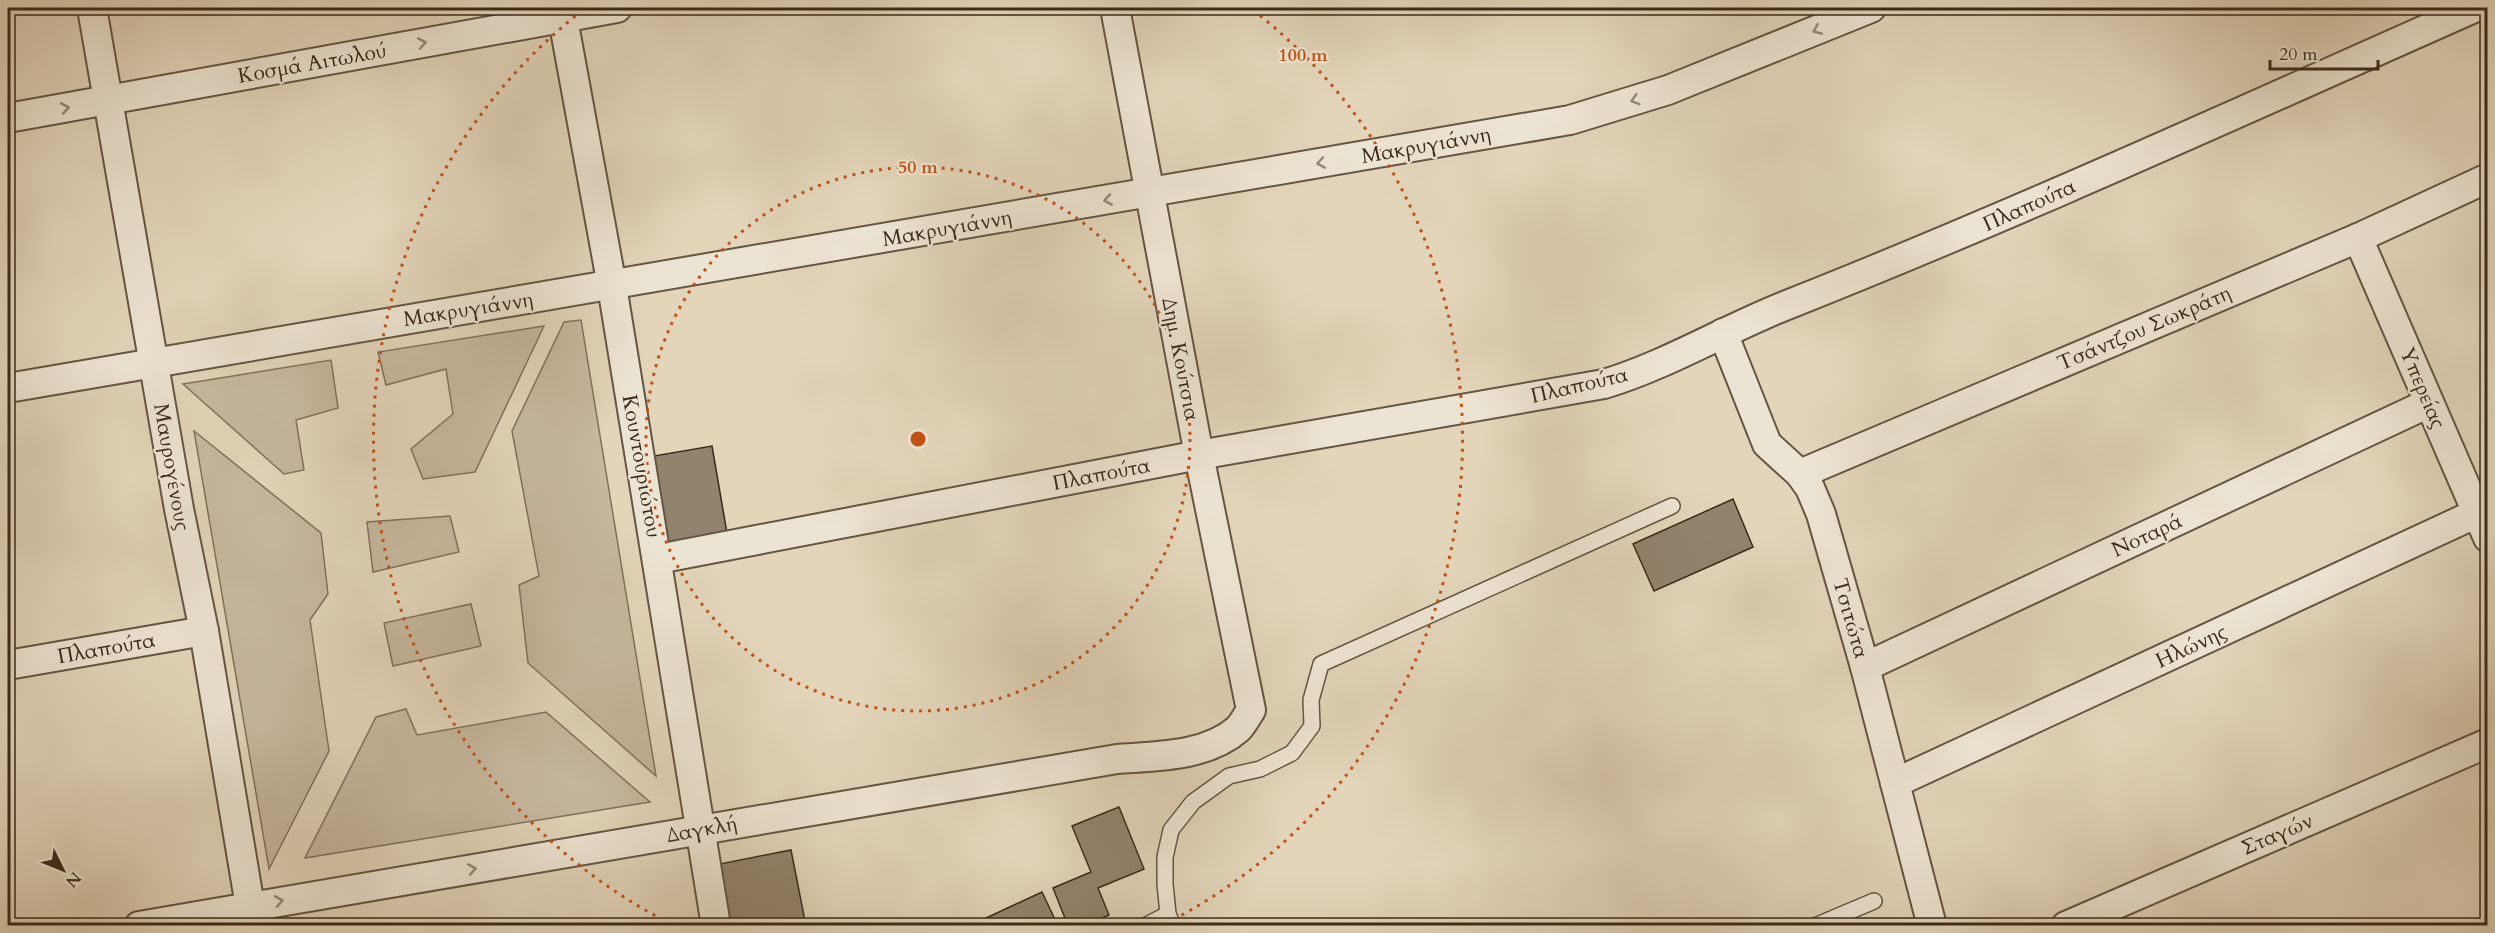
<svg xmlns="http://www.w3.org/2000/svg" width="2495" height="933" font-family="Cardo,serif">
	<rect width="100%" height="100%" fill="#e2d5ba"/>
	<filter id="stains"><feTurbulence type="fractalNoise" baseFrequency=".00333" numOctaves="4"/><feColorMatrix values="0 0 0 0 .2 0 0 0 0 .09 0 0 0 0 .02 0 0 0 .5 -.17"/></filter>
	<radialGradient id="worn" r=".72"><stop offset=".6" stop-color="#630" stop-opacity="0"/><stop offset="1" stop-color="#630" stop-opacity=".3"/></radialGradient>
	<g fill="#c6b89f" stroke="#80715d" stroke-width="1.5">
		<polygon points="581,320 656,776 528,663 519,585 539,576 512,431 564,322"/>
		<polygon points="544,326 475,472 423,479 411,449 453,414 446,369 386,385 378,352"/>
		<polygon points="331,360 338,408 296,420 304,470 284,474 183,384"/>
		<polygon points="194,431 321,533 328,594 310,620 329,751 269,869"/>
		<polygon points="450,516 459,552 373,572 367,522"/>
		<polygon points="471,604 481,646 393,666 384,623"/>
		<polygon points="406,709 417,735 546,712 650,802 305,858 376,717"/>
	</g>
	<g fill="#92836e" stroke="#3b2a1b" stroke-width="1.5">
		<polygon points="712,446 728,539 664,550 648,457"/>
		<polygon points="1733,499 1753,547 1654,591 1633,544"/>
		<polygon points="1119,807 1144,869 1098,888 1109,915 1084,926 1068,926 1053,888 1091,872 1072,826"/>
		<polygon points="791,850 806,926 729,926 720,864"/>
		<polygon points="1042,892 1058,926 969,926"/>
	</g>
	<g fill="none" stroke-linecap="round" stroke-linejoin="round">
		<defs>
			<g id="lane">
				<polyline points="1145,926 1168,914"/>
				<polyline points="1173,926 1168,914 1165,884 1165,857 1171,830 1193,802 1229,776 1260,769 1292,753 1312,726 1311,700 1321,664 1672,506"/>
				<polyline points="1815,926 1874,901"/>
			</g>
			<g id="street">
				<polyline points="92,8 179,509 204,631 253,924"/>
				<polyline points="561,8 612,286 716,926"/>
				<polyline points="8,118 617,8"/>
				<polyline points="2358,238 2488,538"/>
				<polyline points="1723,333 1767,444 1800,474 1810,488 1821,514 1865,667 1932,926"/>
				<polyline points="8,388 1570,120 1668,90 1871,8"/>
				<polyline points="1800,474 2358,238 2488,178"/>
				<path d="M658 559 1199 455 1604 384C1667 365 1726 329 1787 305 2019 213 2246 109 2474 8"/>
				<polyline points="8,665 204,631"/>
				<polyline points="1865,667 2429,403"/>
				<polyline points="1895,783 2488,508"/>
				<path d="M139 926 1117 759C1156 756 1206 757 1238 729 1243 724 1247 716 1251 710L1199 455 1115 8"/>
				<polyline points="2066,926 2488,743"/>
			</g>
		</defs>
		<use href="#lane" stroke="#655543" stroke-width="18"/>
		<use href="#street" stroke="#655543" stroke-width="32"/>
		<use href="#lane" stroke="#ece4d2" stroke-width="15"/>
		<use href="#street" stroke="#ece4d2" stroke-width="28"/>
	</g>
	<defs><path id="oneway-chevron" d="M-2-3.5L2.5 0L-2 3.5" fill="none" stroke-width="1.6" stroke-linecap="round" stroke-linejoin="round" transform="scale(1.5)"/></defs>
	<g stroke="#948776">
		<use href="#oneway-chevron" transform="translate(1817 30) rotate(157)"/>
		<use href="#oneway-chevron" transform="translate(422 43) rotate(-10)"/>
		<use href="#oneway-chevron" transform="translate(1635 100) rotate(163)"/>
		<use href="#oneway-chevron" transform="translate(65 108) rotate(-10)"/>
		<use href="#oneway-chevron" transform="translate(1321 163) rotate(170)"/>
		<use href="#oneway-chevron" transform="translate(1108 200) rotate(170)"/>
		<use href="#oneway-chevron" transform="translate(472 869) rotate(-10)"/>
		<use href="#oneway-chevron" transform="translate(279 901) rotate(-10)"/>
	</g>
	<g fill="none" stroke="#c5500f" stroke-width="3" stroke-dasharray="3 6">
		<circle cx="918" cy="439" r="272"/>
		<path d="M671 924A544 544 0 0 1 583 10M1253 10A544 544 0 0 1 1165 924"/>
	</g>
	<g text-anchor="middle" stroke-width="4.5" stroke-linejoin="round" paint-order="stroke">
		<g font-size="21" fill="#3b2a1b" stroke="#ece4d2">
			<text transform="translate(312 63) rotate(-10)" y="7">Κοσμά Αιτωλού</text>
			<text transform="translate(1426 145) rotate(-10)" y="7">Μακρυγιάννη</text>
			<text transform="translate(2029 205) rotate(-24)" y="7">Πλαπούτα</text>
			<text transform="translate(947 228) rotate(-10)" y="7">Μακρυγιάννη</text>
			<text transform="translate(468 309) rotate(-9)" y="7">Μακρυγιάννη</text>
			<text transform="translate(2144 328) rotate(-23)" y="7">Τσάντζου Σωκράτη</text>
			<text transform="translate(1181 359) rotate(79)" y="7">Δημ. Κούτσια</text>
			<text transform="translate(1579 385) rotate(-13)" y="7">Πλαπούτα</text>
			<text transform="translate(2423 388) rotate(67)" y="7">Υπερείας</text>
			<text transform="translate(642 466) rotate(80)" y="7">Κουντουριώτου</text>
			<text transform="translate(172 467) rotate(80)" y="7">Μαυρογένους</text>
			<text transform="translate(1101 474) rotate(-11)" y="7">Πλαπούτα</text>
			<text transform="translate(2147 535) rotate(-25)" y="7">Νοταρά</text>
			<text transform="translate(1851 618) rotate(74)" y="7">Τσιτώτα</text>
			<text transform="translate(2191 646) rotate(-25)" y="7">Ηλώνης</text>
			<text transform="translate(106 648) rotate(-10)" y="7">Πλαπούτα</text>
			<text transform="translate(702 829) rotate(-10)" y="7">Δαγκλή</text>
			<text transform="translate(2277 834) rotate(-23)" y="7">Σταγών</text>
		</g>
	</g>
	<circle cx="918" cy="439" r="9" fill="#c5500f" stroke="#ece4d2" stroke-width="3"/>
	<g font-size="18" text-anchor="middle" font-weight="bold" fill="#c5500f" stroke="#ece4d2" stroke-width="4.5" stroke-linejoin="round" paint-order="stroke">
		<text x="1303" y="61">100 m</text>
		<text x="918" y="173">50 m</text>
	</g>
	<rect width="2495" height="933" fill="none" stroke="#e2d5ba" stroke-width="30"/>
	<rect x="9" y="9" width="2477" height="915" fill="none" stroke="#3b2a1b" stroke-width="3"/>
	<rect x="15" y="15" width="2465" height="903" fill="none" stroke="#3b2a1b" stroke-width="1.5"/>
	<g transform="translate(63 870) rotate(133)" stroke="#ece4d2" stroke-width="4.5" paint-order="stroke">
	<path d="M0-4.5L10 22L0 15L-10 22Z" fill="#3b2a1b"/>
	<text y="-9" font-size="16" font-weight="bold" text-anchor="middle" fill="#3b2a1b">N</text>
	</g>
	<path d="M2270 60v9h108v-9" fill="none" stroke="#3b2a1b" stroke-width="3"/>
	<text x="2279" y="60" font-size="18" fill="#3b2a1b" stroke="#ece4d2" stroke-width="4.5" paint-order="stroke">20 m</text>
	<rect width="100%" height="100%" filter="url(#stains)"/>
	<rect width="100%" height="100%" fill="url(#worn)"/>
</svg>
